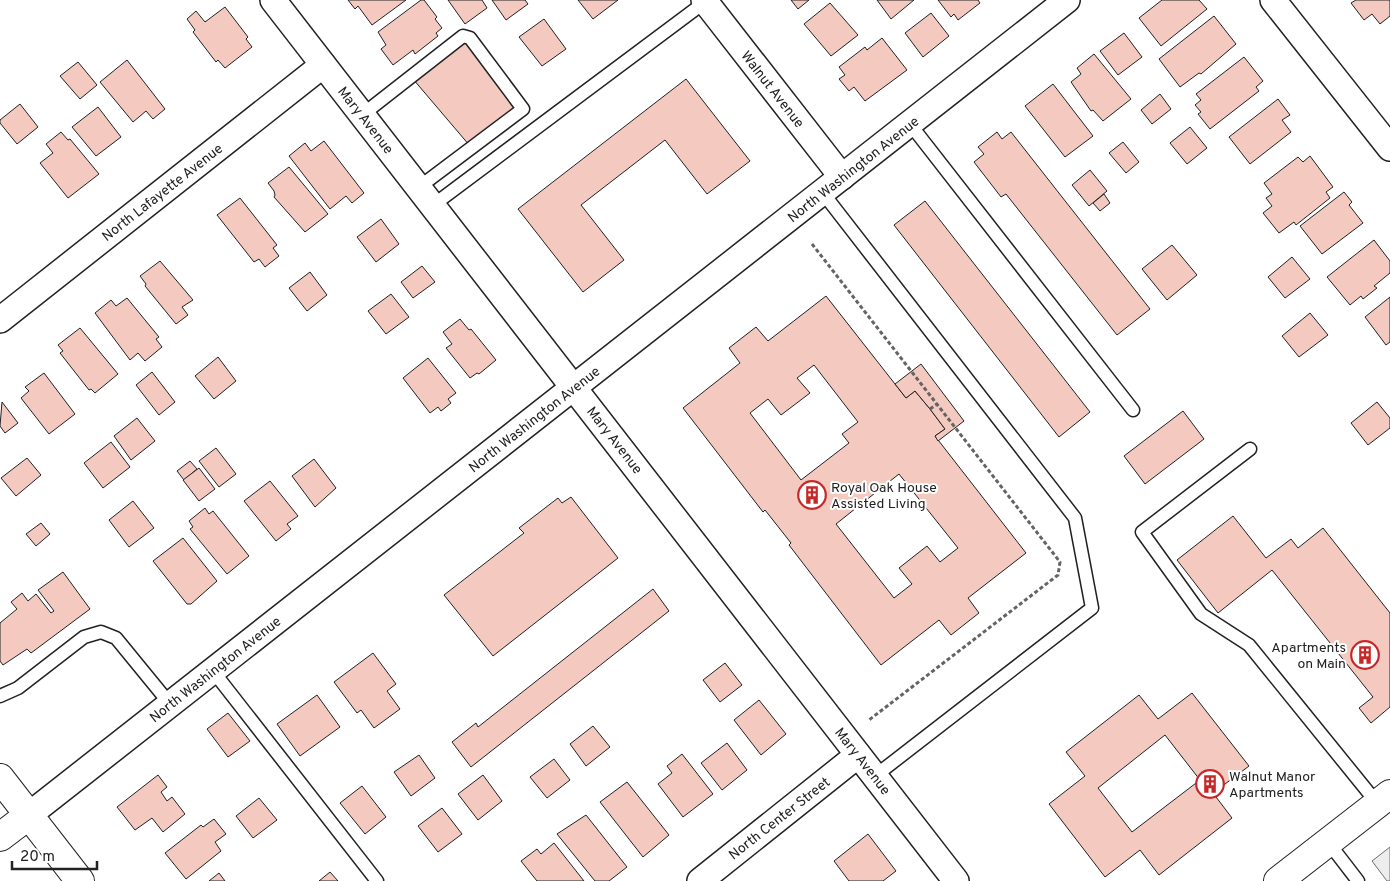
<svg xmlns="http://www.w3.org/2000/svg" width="1390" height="881" font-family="Overpass,sans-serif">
	<rect width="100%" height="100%" fill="#fff"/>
	<polygon fill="#ededed" stroke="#6f6f6f" points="1390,847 1390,881 1387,881 1372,861"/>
	<g fill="#f3c9c0" stroke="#222" fill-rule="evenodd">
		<polygon points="348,0 406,0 372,25 358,6 355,9"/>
		<polygon points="421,0 424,0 437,17 435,19 442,28 436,33 438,36 415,54 413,50 393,65 381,49 386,45 378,32"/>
		<polygon points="448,0 482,0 487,8 465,24"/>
		<polygon points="492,0 525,0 528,4 506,20"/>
		<polygon points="578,0 618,0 593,19"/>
		<polygon points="791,0 809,0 798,9"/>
		<polygon points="877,0 914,0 891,19"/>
		<polygon points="938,0 978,0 980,3 958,20 954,14 951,17"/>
		<polygon points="1162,0 1199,0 1207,9 1161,46 1139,18"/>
		<polygon points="1356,0 1390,0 1390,16 1380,24 1372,14 1364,20 1351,3"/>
		<polygon points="830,3 858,35 831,56 804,24"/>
		<polygon points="225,7 248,37 246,39 252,47 225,68 218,60 216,62 193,32 195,30 187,19 196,11 205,22"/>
		<polygon points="931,13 949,36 923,57 905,33"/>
		<polygon points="1214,16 1236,44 1201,74 1199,73 1180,87 1159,59"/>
		<polygon points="544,19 566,49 542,66 519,37"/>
		<polygon points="1124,33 1142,57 1118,75 1100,51"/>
		<polygon points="882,38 907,70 865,101 854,87 849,91 839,79 845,75 839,67 865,47 867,50"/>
		<polygon points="464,40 518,108 470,146 413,79"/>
		<polygon points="1094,54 1131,99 1103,121 1093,110 1091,111 1071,82 1081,74 1077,68"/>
		<polygon points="1244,57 1263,81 1256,87 1259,91 1210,129 1198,114 1201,112 1195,105 1201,100 1196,94"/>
		<polygon points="127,60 165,109 153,119 146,111 133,122 100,82"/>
		<polygon points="78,62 97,85 80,99 60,76"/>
		<polygon points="686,79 750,161 707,194 665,140 581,205 624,260 583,292 518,209"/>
		<polygon points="1053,84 1093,136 1065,157 1025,106"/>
		<polygon points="1160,94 1171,109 1152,124 1141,110"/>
		<polygon points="1278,99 1290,115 1282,120 1291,132 1250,164 1229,137"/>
		<polygon points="20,104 38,127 17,144 0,123 0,120"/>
		<polygon points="98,107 121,137 96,156 72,127"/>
		<polygon points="1190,127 1207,148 1187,164 1170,143"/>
		<polygon points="61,132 68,140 70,139 99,174 68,198 40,163 53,153 46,144"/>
		<polygon points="997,132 1002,139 1011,132 1150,309 1117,335 1006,194 1001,197 974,162 984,154 978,147"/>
		<polygon points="324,141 364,193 352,203 346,196 330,209 289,156 305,143 311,151"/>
		<polygon points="1123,142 1139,162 1126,173 1109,153"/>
		<polygon points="1310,156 1333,187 1326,192 1330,198 1296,225 1294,222 1279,233 1263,213 1272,206 1266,198 1272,194 1264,183 1298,157 1303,162"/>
		<polygon points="289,167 328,214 305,232 274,197 275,195 274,191 268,183"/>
		<polygon points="1090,170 1107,191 1089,206 1072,185"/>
		<polygon points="1344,192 1352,202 1349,205 1363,223 1322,254 1300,226"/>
		<polygon points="1104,194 1110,203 1100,211 1093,203"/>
		<polygon points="240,198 277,245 273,248 279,256 265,267 259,259 254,262 217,215"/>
		<polygon points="925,201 1090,412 1059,437 894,225"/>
		<polygon points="381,219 399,244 376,262 357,237"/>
		<polygon points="1374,240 1390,261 1390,273 1374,286 1377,288 1363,299 1361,296 1350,305 1327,277"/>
		<polygon points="1172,245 1197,275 1167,300 1142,269"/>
		<polygon points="1292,257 1310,279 1285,298 1268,277"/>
		<polygon points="160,261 193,300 182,307 188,315 176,324 145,286 146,284 140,276"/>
		<polygon points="422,266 435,282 413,298 401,282"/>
		<polygon points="310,272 327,295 307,311 289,288"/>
		<polygon points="391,294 409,317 386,334 368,311"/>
		<path d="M826 296 906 398 915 391 930 409 945 429 935 436 1026 553 968 598 979 613 951 635 939 620 881 665 789 545 791 543 765 510 763 512 683 408 740 363 729 348 756 327 768 341ZM814 365 858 422 842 434 849 443 801 480 750 413 768 399 781 415 810 393 797 378ZM899 474 958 548 940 562 927 546 899 568 912 584 894 598 836 524Z"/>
		<polygon points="1390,297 1390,342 1386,345 1365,317"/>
		<polygon points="127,298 159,337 156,339 162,347 145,361 138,353 130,360 95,313 111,300 116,306"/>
		<polygon points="1310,313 1328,335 1299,357 1282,336"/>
		<polygon points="460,319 469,330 471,329 496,360 479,374 477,373 470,378 446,348 452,344 443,332"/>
		<polygon points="80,328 118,374 95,393 91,389 89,390 60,353 63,351 58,345"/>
		<polygon points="218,357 236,381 214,399 195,376"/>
		<polygon points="428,358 456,393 448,399 451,403 441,411 438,407 430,413 403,378"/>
		<polygon points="921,364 964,421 938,441 935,436 945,429 930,409 915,391 906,398 895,384"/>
		<polygon points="152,372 175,402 159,415 136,385"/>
		<polygon points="44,373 75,414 49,434 21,398 29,391 25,387"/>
		<polygon points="2,402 18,423 5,433 0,426"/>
		<polygon points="1377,402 1390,418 1390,428 1368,445 1351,423"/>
		<polygon points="1183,411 1204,439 1145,484 1124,456"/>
		<polygon points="137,418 155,441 131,460 114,436"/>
		<polygon points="111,442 130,467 103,488 84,463"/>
		<polygon points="216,448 236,474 219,487 199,461"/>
		<polygon points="27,458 41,475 16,496 1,478"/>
		<polygon points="314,459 336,488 315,507 292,476"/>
		<polygon points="190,461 197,469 184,480 177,471"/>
		<polygon points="199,468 215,489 199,501 183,480"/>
		<polygon points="270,481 298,516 287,524 291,529 276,541 244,501"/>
		<polygon points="571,497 618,558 493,656 444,595 524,533 519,528 558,498 562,503"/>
		<polygon points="133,501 154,528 129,547 109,520"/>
		<polygon points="205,508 209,514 213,511 249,556 227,574 190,529 193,527 189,521"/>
		<polygon points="1233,516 1266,558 1291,539 1298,548 1323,528 1390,613 1390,707 1371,723 1359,708 1373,697 1272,570 1218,613 1177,560"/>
		<polygon points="41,523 50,534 36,546 26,534"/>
		<polygon points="183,538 217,581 191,604 187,604 153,561"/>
		<polygon points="63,572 90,609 31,653 27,649 3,665 0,661 0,623 17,609 11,602 22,593 28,601 36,594 51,613 54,611 38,590"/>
		<polygon points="653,589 669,611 471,767 452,742 476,723 478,727"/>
		<polygon points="373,653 396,684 387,691 400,709 374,728 361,710 357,713 334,682"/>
		<polygon points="725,663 742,685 720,702 703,680"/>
		<path d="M1192 693 1249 766 1213 793 1232 818 1159 875 1140 850 1105 877 1049 804 1085 776 1066 752 1139 695 1158 719ZM1165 735 1200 780 1132 832 1098 788Z"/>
		<polygon points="317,695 340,727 300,756 277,724"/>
		<polygon points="759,700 786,734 761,755 734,720"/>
		<polygon points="228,713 250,741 228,757 207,729"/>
		<polygon points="593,726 610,747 586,766 570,744"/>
		<polygon points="727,743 747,770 722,790 701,763"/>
		<polygon points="682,754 713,794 683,817 658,784 672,773 667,766"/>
		<polygon points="419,755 435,778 411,796 394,772"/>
		<polygon points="554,759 570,780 547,798 530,777"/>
		<polygon points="158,775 167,787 161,792 167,801 172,797 185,814 163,832 152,818 135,830 117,807"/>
		<polygon points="483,775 502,801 478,820 458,794"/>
		<polygon points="627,782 669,835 643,857 600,802"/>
		<polygon points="362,786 386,817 365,834 340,803"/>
		<polygon points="259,798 277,820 253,838 236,816"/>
		<polygon points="442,808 462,834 438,852 418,826"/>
		<polygon points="586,815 627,867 609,881 595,881 557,834"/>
		<polygon points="214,819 226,834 215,842 221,851 186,879 165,853 201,825 203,827"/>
		<polygon points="868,834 896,871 883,881 849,881 834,861"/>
		<polygon points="554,843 584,881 537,881 521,861 537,849 541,854"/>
		<polygon points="330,872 338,881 319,881"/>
		<polygon points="219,873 225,881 209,881"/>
	</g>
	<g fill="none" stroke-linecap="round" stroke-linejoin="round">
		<defs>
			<g id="service">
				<polyline points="362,115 463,36 470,38 523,109 418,188"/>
				<polyline points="910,124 1133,410"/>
				<polyline points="823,193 1075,518 1092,608 875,776"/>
				<polyline points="432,206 705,2"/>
				<polyline points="1250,449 1142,532 1201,614 1249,645 1377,803"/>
				<polyline points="213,671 377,881"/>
				<polyline points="0,696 18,688 84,637 101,632 116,638 170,704"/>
				<polyline points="1328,842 1358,881"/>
			</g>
			<g id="minor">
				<polyline points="273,0 956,881"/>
				<polyline points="704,0 842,177"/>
				<polyline points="1273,0 1390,148"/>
				<polyline points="0,320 323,65"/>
				<polyline points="29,815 1067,0"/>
				<polyline points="700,881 858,755"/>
			</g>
			<polyline id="tertiary" points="0,837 29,815"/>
			<g id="secondary">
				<polyline points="0,778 80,881"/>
				<polyline points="1278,881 1390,794"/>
			</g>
		</defs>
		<use href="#service" stroke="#222" stroke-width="15"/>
		<use href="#minor" stroke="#222" stroke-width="28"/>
		<use href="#tertiary" stroke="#222" stroke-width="30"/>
		<use href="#secondary" stroke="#222" stroke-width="30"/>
		<g stroke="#646464" stroke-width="3" stroke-dasharray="4 2.5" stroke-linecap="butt">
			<polyline points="812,244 1060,562 1058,575 869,720"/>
			<polyline points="930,409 937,404"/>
		</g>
		<use href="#service" stroke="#fff" stroke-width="12"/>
		<use href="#minor" stroke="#fff" stroke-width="25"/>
		<use href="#tertiary" stroke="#fff" stroke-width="28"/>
		<use href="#secondary" stroke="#fff" stroke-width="28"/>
	</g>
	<defs>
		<symbol id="building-ring" viewBox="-11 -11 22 22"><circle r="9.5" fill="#fff" stroke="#c62828" stroke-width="1.5"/><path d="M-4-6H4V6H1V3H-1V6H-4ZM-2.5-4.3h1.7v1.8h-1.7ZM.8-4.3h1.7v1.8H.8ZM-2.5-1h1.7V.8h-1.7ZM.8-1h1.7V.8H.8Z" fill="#c62828"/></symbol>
	</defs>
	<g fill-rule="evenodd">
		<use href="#building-ring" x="796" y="479" width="32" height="32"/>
		<use href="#building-ring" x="1349" y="639" width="32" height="32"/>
		<use href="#building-ring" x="1194" y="768" width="32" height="32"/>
	</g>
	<g text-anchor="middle" stroke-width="4" stroke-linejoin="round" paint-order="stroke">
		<g font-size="14" fill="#222" stroke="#fff">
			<text transform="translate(773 89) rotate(52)" y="5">Walnut Avenue</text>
			<text transform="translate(366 120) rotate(52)" y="5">Mary Avenue</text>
			<text transform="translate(853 169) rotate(-38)" y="5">North Washington Avenue</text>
			<text transform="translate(162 192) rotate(-38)" y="5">North Lafayette Avenue</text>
			<text transform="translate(534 419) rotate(-38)" y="5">North Washington Avenue</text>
			<text transform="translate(615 440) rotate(52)" y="5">Mary Avenue</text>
			<text transform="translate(215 669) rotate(-38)" y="5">North Washington Avenue</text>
			<text transform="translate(863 761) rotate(52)" y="5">Mary Avenue</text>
			<text transform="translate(779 818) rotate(-38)" y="5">North Center Street</text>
		</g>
		<g font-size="14" fill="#222" stroke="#fff" text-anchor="start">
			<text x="831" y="492">Royal Oak House<tspan x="831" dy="16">Assisted Living</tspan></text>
			<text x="1346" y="652" text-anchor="end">Apartments<tspan x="1346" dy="16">on Main</tspan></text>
			<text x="1229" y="781">Walnut Manor<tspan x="1229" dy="16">Apartments</tspan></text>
		</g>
	</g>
	<path d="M12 861v8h85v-8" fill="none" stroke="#222222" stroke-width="2.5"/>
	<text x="20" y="861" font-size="15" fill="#222222" stroke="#ffffff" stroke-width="4" paint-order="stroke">20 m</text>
</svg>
